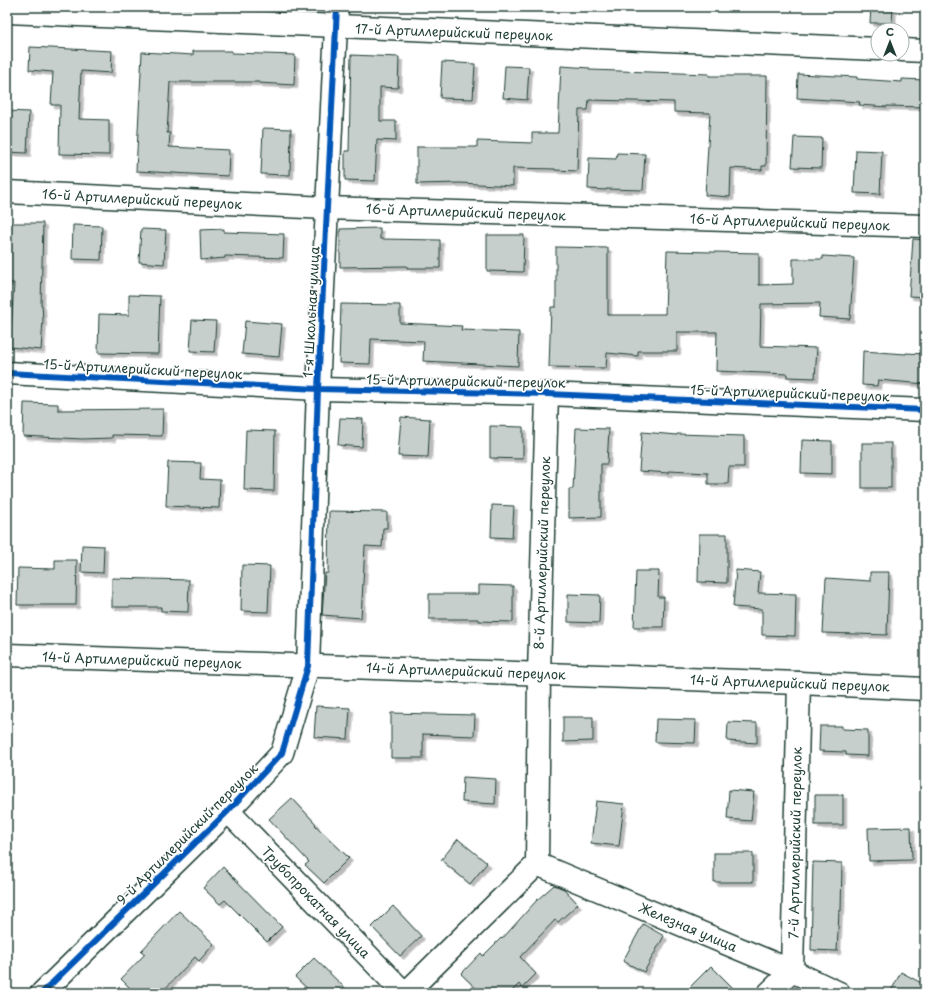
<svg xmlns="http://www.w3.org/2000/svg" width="932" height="1000" font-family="'Playpen Sans',sans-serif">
	<defs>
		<filter id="shadow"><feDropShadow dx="3.5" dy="3.5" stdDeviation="0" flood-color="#0004"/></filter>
	</defs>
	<rect width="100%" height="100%" fill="#fff"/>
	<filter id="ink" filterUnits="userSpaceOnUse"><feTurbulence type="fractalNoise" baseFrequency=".025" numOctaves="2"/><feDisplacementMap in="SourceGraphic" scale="8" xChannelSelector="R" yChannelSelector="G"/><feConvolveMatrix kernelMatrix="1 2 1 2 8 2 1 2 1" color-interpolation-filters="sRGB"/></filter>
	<g filter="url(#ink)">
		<g fill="#c7cfcc" stroke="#1f3d34" filter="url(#shadow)">
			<polygon points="871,7 893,7 892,23 870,23"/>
			<polygon points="30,47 112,51 111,73 81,71 79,119 109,120 109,155 59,154 60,105 51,105 53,72 29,70"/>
			<polygon points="193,51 232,51 232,53 295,55 294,85 259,83 259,82 170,82 167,133 170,133 169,147 229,150 228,176 136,171 142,52 193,55"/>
			<polygon points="351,55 399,57 398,88 380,87 380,121 396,121 396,141 377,140 375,181 345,180 345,151 349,151"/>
			<polygon points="442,62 475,64 473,99 440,98"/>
			<polygon points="505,66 529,67 527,100 503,98"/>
			<polygon points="561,66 590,68 590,70 709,74 709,76 767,76 766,166 762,166 762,170 731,168 730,197 705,195 710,113 674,112 674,102 589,100 588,110 579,110 577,171 555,170 555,169 513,168 513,186 460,183 417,184 417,147 477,147 477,141 532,143 532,133 558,133"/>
			<polygon points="798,74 857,77 857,79 902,82 902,79 925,80 925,107 887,106 887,107 859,105 860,102 797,98"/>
			<polygon points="7,111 29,112 27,153 7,152"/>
			<polygon points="263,128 291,129 290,175 261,174"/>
			<polygon points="794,137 822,138 821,168 792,167"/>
			<polygon points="856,150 882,151 880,194 854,193"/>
			<polygon points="617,153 645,154 643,190 606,189 606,190 588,189 589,158 616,159"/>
			<polygon points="7,223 43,223 41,305 42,305 43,320 41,350 10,347 14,283 7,283"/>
			<polygon points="73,225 102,226 101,260 72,259"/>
			<polygon points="380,228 380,239 440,240 440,268 407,268 407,266 340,267 340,229"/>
			<polygon points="141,229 166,230 164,264 139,262"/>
			<polygon points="224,229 224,232 284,234 283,258 225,256 225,258 201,260 200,230"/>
			<polygon points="487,235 524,235 523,272 487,271"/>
			<polygon points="913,239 925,240 925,297 909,296"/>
			<polygon points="556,247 608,248 608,315 643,315 643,314 665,314 667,251 759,253 759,285 793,284 793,259 823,259 823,256 854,258 850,319 819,317 820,303 761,304 760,346 817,348 815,378 787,377 787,374 716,371 717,332 677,332 677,351 638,351 638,356 607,353 606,368 549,367 551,307 556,307"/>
			<polygon points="129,295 160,296 158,354 98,353 99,314 129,315"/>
			<polygon points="341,304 400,305 400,323 462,326 461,330 519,332 518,366 423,361 424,341 371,339 370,364 339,363"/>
			<polygon points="192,320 216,321 214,352 190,351"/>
			<polygon points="245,321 282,324 279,357 242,354"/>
			<polygon points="863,351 906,354 906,353 925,354 925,384 878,380 877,386 862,385"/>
			<polygon points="24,403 58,404 58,410 163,409 162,436 112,435 112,438 82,439 23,436"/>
			<polygon points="401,417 430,419 428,457 398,456"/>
			<polygon points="340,418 363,419 362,447 338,445"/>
			<polygon points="490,426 523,427 523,459 490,458"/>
			<polygon points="576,428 609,429 607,464 601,464 601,517 569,518 569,489 573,489"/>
			<polygon points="246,430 275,431 274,491 244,490"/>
			<polygon points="642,432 677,435 677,434 744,436 744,467 729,467 728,484 708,484 708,473 669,471 669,473 639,471"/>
			<polygon points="802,440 832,441 832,474 801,473"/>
			<rect x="862" y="443" width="29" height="45"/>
			<polygon points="168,462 201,463 200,479 220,480 219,508 166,506"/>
			<polygon points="492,505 514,506 512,538 491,537"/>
			<polygon points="329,511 387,512 387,528 383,528 382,547 365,546 361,618 322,615 325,573 328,573"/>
			<polygon points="699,534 727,534 727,583 698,582"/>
			<polygon points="82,545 104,546 103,573 81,572"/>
			<polygon points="55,560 77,560 76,605 17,605 18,568 55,569"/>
			<polygon points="242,565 270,566 268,612 241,611"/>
			<polygon points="736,570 760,572 758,593 796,594 795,636 762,635 762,609 733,607"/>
			<polygon points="636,571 659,571 658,597 664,597 663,627 634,627"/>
			<polygon points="870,572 889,572 887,635 823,633 826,578 870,581"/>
			<polygon points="112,578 189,580 188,612 161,611 161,607 112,607"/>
			<polygon points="479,585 513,586 513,622 479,621 479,619 429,619 429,594 479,594"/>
			<polygon points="568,594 600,595 599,623 568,622"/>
			<polygon points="316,706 350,708 348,739 314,737"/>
			<polygon points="391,713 475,715 474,736 423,734 423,758 391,758"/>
			<polygon points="563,717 593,717 593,741 563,742"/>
			<polygon points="656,719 696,720 695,743 655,742"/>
			<polygon points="728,722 757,723 757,743 727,741"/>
			<polygon points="820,726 842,726 842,729 868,730 868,756 846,755 846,752 819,751"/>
			<polygon points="463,777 496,779 495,804 462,802"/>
			<polygon points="729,790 754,792 751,821 727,819"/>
			<rect x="815" y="795" width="28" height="30"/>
			<polygon points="292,798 316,824 315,825 349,858 324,883 305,865 309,862 269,819"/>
			<polygon points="596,801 624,804 619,846 591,843"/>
			<polygon points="911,827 912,860 869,861 868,828"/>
			<polygon points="458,839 487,863 470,884 441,860"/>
			<rect x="714" y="853" width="39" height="29"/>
			<polygon points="813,862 842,863 841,911 839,911 837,951 811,950"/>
			<polygon points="223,867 282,927 267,942 225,900 220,904 203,888"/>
			<polygon points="554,885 564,889 578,904 558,922 555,920 520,957 536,974 522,988 519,984 510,993 481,993 461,974 481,953 483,956 501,938 502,939 537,900"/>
			<polygon points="393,906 421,936 400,956 372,927"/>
			<polygon points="179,911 214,944 199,961 195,957 161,993 135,993 121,979 145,954 141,951"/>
			<polygon points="643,924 664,936 644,972 623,961"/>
			<polygon points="314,958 350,993 312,993 295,977"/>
			<polygon points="711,966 738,993 684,993"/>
			<polygon points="901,972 925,985 925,993 890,993"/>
		</g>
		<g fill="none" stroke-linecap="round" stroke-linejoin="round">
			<defs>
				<g id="minor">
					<polyline points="7,12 878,49"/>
					<polyline points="902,50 925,51"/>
					<polyline points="7,192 326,208 925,226"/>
					<polyline points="7,373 318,389 547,394 925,410"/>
					<polyline points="7,655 799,683 925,689"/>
					<polyline points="228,811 404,993"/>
					<polyline points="537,864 792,971 839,993"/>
					<polyline points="42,993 228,811 282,753 308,666 318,389 337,7"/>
					<polyline points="406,993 537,864 539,674 547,394"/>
					<polyline points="769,993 792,971 799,683"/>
				</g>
			</defs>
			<use href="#minor" stroke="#1f3d34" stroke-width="25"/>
			<use href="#minor" stroke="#fff" stroke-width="22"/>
			<defs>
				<g id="cycleway">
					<polyline points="7,373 318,389 547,394 925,410"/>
					<polyline points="42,993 228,811 282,753 308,666 318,389 337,7"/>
				</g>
			</defs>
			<use href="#cycleway" stroke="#fff" stroke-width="8"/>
			<use href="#cycleway" stroke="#0057b8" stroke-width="6"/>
		</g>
	</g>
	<g text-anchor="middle" stroke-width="3.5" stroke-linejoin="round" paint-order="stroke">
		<g font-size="13" fill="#1f3d34" stroke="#fff">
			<text transform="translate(454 32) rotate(2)" y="5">17-й Артиллерийский переулок</text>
			<text transform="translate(142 199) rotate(3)" y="5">16-й Артиллерийский переулок</text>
			<text transform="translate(466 212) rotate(2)" y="5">16-й Артиллерийский переулок</text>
			<text transform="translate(790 222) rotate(2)" y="5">16-й Артиллерийский переулок</text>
			<text transform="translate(311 312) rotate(-87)" y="5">1-я Школьная улица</text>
			<text transform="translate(143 369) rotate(3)" y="5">15-й Артиллерийский переулок</text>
			<text transform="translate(466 381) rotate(1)" y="5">15-й Артиллерийский переулок</text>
			<text transform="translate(790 393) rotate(2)" y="5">15-й Артиллерийский переулок</text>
			<text transform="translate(542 553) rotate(-88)" y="5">8-й Артиллерийский переулок</text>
			<text transform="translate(142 660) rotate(2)" y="5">14-й Артиллерийский переулок</text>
			<text transform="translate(466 671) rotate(2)" y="5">14-й Артиллерийский переулок</text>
			<text transform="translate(790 683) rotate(2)" y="5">14-й Артиллерийский переулок</text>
			<text transform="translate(187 834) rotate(-45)" y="5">9-й Артиллерийский переулок</text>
			<text transform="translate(795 843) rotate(-89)" y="5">7-й Артиллерийский переулок</text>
			<text transform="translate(316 902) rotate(46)" y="5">Трубопрокатная улица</text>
			<text transform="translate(688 927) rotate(23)" y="5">Железная улица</text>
		</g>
	</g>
	<rect width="932" height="1000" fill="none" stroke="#fff" stroke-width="24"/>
	<rect x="12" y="12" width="908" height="976" fill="none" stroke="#1f3d34" stroke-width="1.5" filter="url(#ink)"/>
	<g transform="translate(890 42)"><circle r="19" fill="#ffffff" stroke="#a5b1ae"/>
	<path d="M0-3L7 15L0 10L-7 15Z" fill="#1f3d34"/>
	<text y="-6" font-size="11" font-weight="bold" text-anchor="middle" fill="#1f3d34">С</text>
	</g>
</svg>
